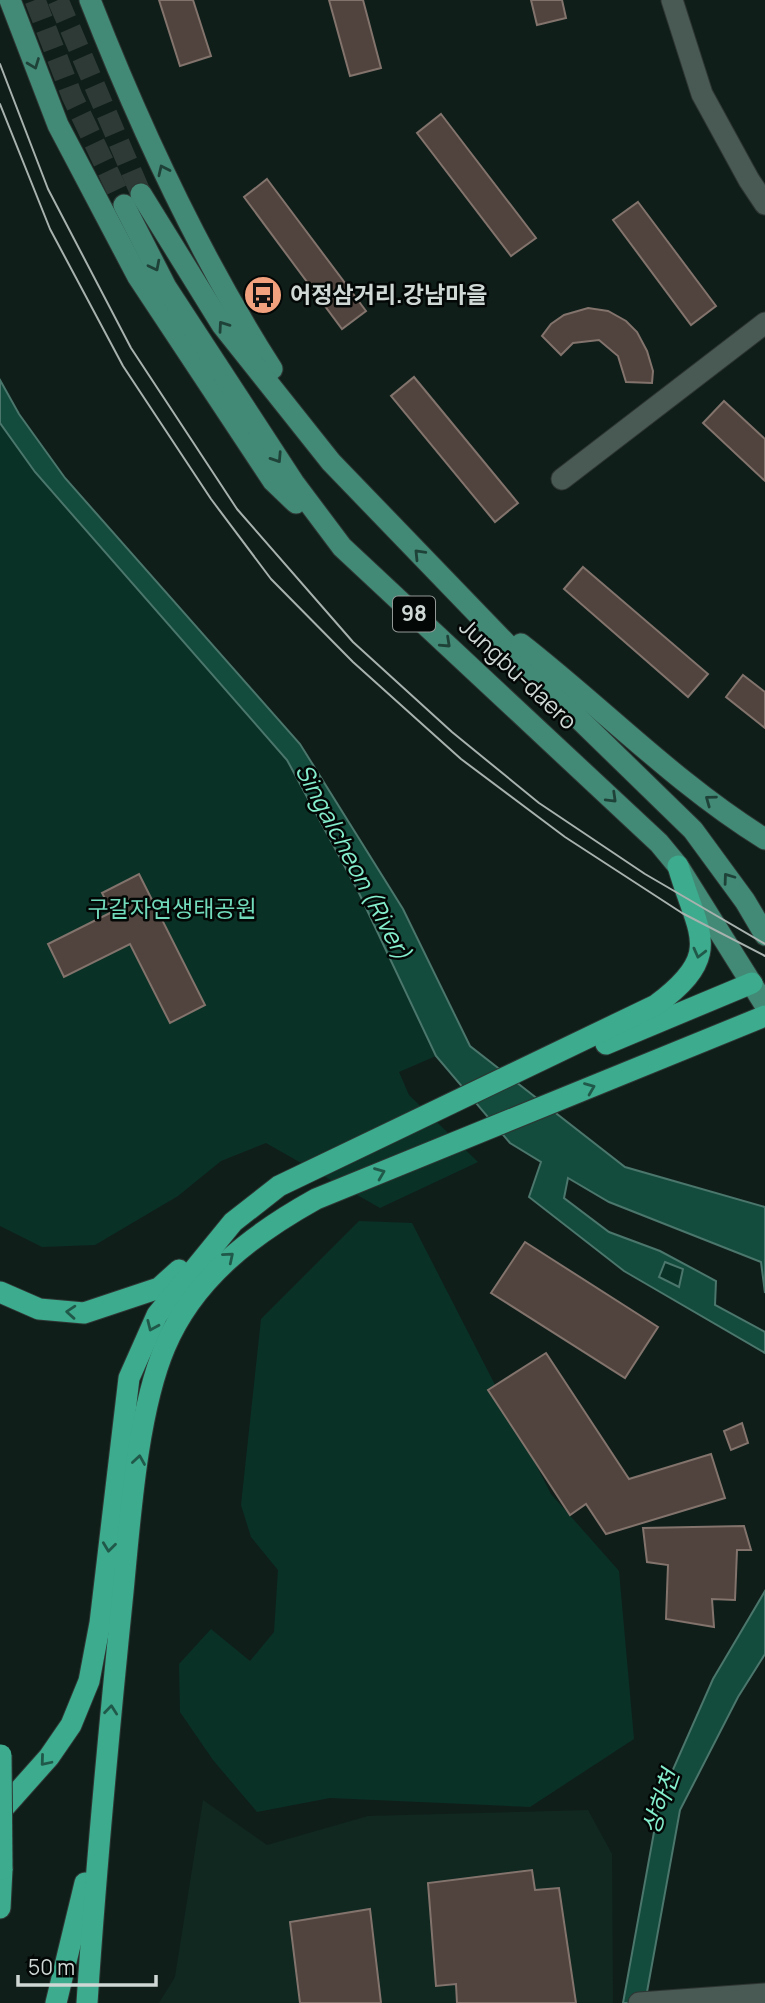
<svg xmlns="http://www.w3.org/2000/svg" width="765" height="2003" font-family="Manrope,'Noto Sans KR',sans-serif">
	<rect width="100%" height="100%" fill="#101e1a"/>
	<polygon fill="#112821" points="203,1800 267,1845 368,1816 588,1810 612,1854 613,2003 159,2003 175,1977"/>
	<g fill="#0a3126">
		<polygon points="0,423 52,493 287,760 358,891 436,1056 399,1072 409,1095 478,1162 380,1208 266,1143 221,1161 178,1196 95,1245 42,1247 0,1226"/>
		<polygon points="359,1221 412,1223 551,1494 619,1571 634,1739 530,1807 330,1798 257,1812 213,1760 180,1712 179,1664 211,1629 250,1661 274,1632 278,1570 251,1537 241,1505 261,1319"/>
		<polygon points="664,1262 683,1269 679,1287 659,1277"/>
	</g>
	<g fill="#134c3d" stroke="#4b766b" stroke-width="2" fill-rule="evenodd">
		<path d="M0 380 19 414 65 478 300 744 403 909 470 1046 625 1167 765 1207V1293L761 1262 609 1202 568 1178 564 1198 609 1232 660 1251 716 1281 715 1305 765 1332V1353L624 1271 529 1197 541 1162 510 1143 436 1056 358 891 287 760 35 472 0 423ZM665 1262 683 1269 679 1287 659 1277Z"/>
		<polygon points="765,1591 765,1654 738,1697 680,1810 645,2003 623,2003 660,1799 713,1679"/>
	</g>
	<g fill="#51433d" stroke="#82736c" stroke-width="2">
		<polygon points="159,0 193,0 211,56 180,66"/>
		<polygon points="329,0 363,0 381,68 350,76"/>
		<polygon points="531,0 562,0 566,18 537,25"/>
		<polygon points="441,114 536,238 511,256 417,133"/>
		<polygon points="267,179 366,311 342,329 244,197"/>
		<polygon points="638,202 716,306 691,325 613,220"/>
		<polygon points="588,308 608,311 626,321 637,332 647,351 653,371 652,383 626,382 618,356 599,340 573,343 561,355 542,336 551,324 564,315"/>
		<polygon points="414,377 518,503 495,522 391,396"/>
		<polygon points="724,401 765,439 765,481 703,423"/>
		<polygon points="583,567 708,674 688,697 564,589"/>
		<polygon points="743,675 765,692 765,728 726,697"/>
		<polygon points="139,874 205,1005 170,1023 130,944 64,977 48,944 112,912 102,893"/>
		<polygon points="525,1242 658,1327 625,1378 491,1293"/>
		<polygon points="546,1353 629,1479 711,1454 725,1498 606,1534 586,1504 570,1515 488,1390"/>
		<polygon points="742,1423 748,1443 731,1450 724,1431"/>
		<polygon points="744,1526 751,1550 737,1550 735,1600 712,1599 714,1627 666,1619 668,1565 647,1562 643,1528"/>
		<polygon points="532,1870 535,1890 559,1888 576,2003 457,2003 456,1984 436,1986 428,1883"/>
		<polygon points="370,1909 381,2003 300,2003 290,1922"/>
	</g>
	<g fill="none" stroke-linecap="round" stroke-linejoin="round">
		<g stroke="#2d3a36" stroke-width="21" stroke-dasharray="21 10" stroke-linecap="butt">
			<polyline points="35,0 72,96 124,205"/>
			<polyline points="58,0 141,194"/>
		</g>
		<defs>
			<g id="street">
				<polyline points="562,479 765,323"/>
				<polyline points="639,2003 765,1994"/>
			</g>
			<polyline id="secondary" points="672,0 702,94 749,180 765,204"/>
			<g id="primary">
				<polyline points="10,0 58,125 138,277 273,481 296,503"/>
				<path d="M90 0C140 128 198 253 272 369"/>
				<polyline points="141,194 222,325 331,462 578,718 693,830 745,901 765,935"/>
				<polyline points="124,205 166,287 294,483 342,547 659,843 678,866 765,1005"/>
				<path d="M521 644C603 708 676 784 765 839"/>
			</g>
			<g id="highway">
				<polyline points="606,1044 752,983"/>
				<polyline points="0,1292 39,1309 84,1313 159,1288 179,1270"/>
				<path d="M0 1812 49 1757 71 1725 89 1681 100 1623 129 1378 157 1315 233 1222 279 1186 656 1005C726 953 697 934 678 866"/>
				<polyline points="0,1908 2,1869"/>
				<polyline points="56,2003 85,1883"/>
				<path d="M87 2003C96 1866 109 1729 123 1592 130 1520 137 1413 165 1347 194 1278 253 1234 316 1199L765 1016"/>
			</g>
		</defs>
		<use href="#street" stroke="#2e3633" stroke-width="23"/>
		<use href="#secondary" stroke="#2e3633" stroke-width="23"/>
		<use href="#primary" stroke="#2e3633" stroke-width="23"/>
		<use href="#highway" stroke="#2e3633" stroke-width="23"/>
		<use href="#street" stroke="#495953" stroke-width="21"/>
		<use href="#secondary" stroke="#495953" stroke-width="21"/>
		<use href="#primary" stroke="#428a76" stroke-width="21"/>
		<use href="#highway" stroke="#3dab8d" stroke-width="21"/>
		<g stroke="#a7b1ae" stroke-width="2">
			<polyline points="0,64 48,189 131,348 237,509 353,642 452,732 539,803 645,874 765,944"/>
			<polyline points="0,104 50,229 123,366 211,499 271,579 353,662 461,759 565,837 682,913 765,956"/>
		</g>
		<defs>
			<polyline id="highway-bridge" points="1,1755 2,1869"/>
		</defs>
		<use href="#highway-bridge" stroke="#2e3633" stroke-width="23" stroke-linecap="butt"/>
		<use href="#highway-bridge" stroke="#3dab8d" stroke-width="21"/>
	</g>
	<defs><path id="oneway-chevron" d="M-2-3.5L2.5 0L-2 3.5" fill="none" stroke-width="1.6" stroke-linecap="round" stroke-linejoin="round" transform="scale(1.75)"/></defs>
	<g stroke="#1f4238">
		<use href="#oneway-chevron" transform="translate(34 64) rotate(69)"/>
		<use href="#oneway-chevron" transform="translate(163 170) rotate(-115)"/>
		<use href="#oneway-chevron" transform="translate(155 266) rotate(63)"/>
		<use href="#oneway-chevron" transform="translate(223 326) rotate(-125)"/>
		<use href="#oneway-chevron" transform="translate(277 458) rotate(57)"/>
		<use href="#oneway-chevron" transform="translate(419 554) rotate(-134)"/>
		<use href="#oneway-chevron" transform="translate(446 643) rotate(43)"/>
		<use href="#oneway-chevron" transform="translate(612 798) rotate(44)"/>
		<use href="#oneway-chevron" transform="translate(710 800) rotate(-144)"/>
		<use href="#oneway-chevron" transform="translate(728 878) rotate(-126)"/>
	</g>
	<g stroke="#205949">
		<use href="#oneway-chevron" transform="translate(699 953) rotate(104)"/>
		<use href="#oneway-chevron" transform="translate(590 1088) rotate(-22)"/>
		<use href="#oneway-chevron" transform="translate(380 1173) rotate(-22)"/>
		<use href="#oneway-chevron" transform="translate(229 1257) rotate(-40)"/>
		<use href="#oneway-chevron" transform="translate(71 1312) rotate(-176)"/>
		<use href="#oneway-chevron" transform="translate(152 1326) rotate(114)"/>
		<use href="#oneway-chevron" transform="translate(139 1460) rotate(-81)"/>
		<use href="#oneway-chevron" transform="translate(109 1547) rotate(97)"/>
		<use href="#oneway-chevron" transform="translate(111 1710) rotate(-84)"/>
		<use href="#oneway-chevron" transform="translate(45 1761) rotate(130)"/>
	</g>
	<defs>
		<symbol id="bus-disc" viewBox="-11 -11 22 22"><circle r="9.5" fill="#f1a17d" stroke="#030705"/><path d="M-5-6H5V4H4V6H2V4H-2V6H-4V4H-5ZM-3.5-4V0h7V-4ZM-3.5 1.2v1.5H-2V1.2ZM2 1.2v1.5H3.5V1.2Z" fill="#111"/></symbol>
	</defs>
	<g fill-rule="evenodd">
		<use href="#bus-disc" x="241" y="273" width="44" height="44"/>
	</g>
	<g text-anchor="middle" stroke-width="5" stroke-linejoin="round" paint-order="stroke">
		<rect fill="#030705" stroke="#929997" stroke-width="2" x="393" y="596.5" width="42" height="35" rx="5"/>
		<g font-size="21" font-weight="bold" fill="#cfd8d5">
			<text x="414" y="621">98</text>
		</g>
		<g font-size="23" font-weight="bold" fill="#cfd8d5" stroke="#030705" text-anchor="start">
			<text x="290" y="303">어정삼거리.강남마을</text>
		</g>
		<g font-size="23" fill="#cfd8d5" stroke="#030705">
			<text transform="translate(518 674) rotate(43)" y="8">Jungbu-daero</text>
		</g>
		<g font-size="23" fill="#71dbbb" stroke="#030705">
			<text x="172" y="917">구갈자연생태공원</text>
		</g>
		<g font-size="24" font-style="italic" fill="#84eecd" stroke="#030705">
			<text transform="translate(353 862) rotate(62)" y="8">Singalcheon (River)</text>
			<text transform="translate(661 1802) rotate(-71)" y="8">상하천</text>
		</g>
	</g>
	<path d="M18 1975v10h138v-10" fill="none" stroke="#cfd8d5" stroke-width="3.5"/>
	<text x="28" y="1975" font-size="21" fill="#cfd8d5" stroke="#030705" stroke-width="5" paint-order="stroke">50 m</text>
</svg>
